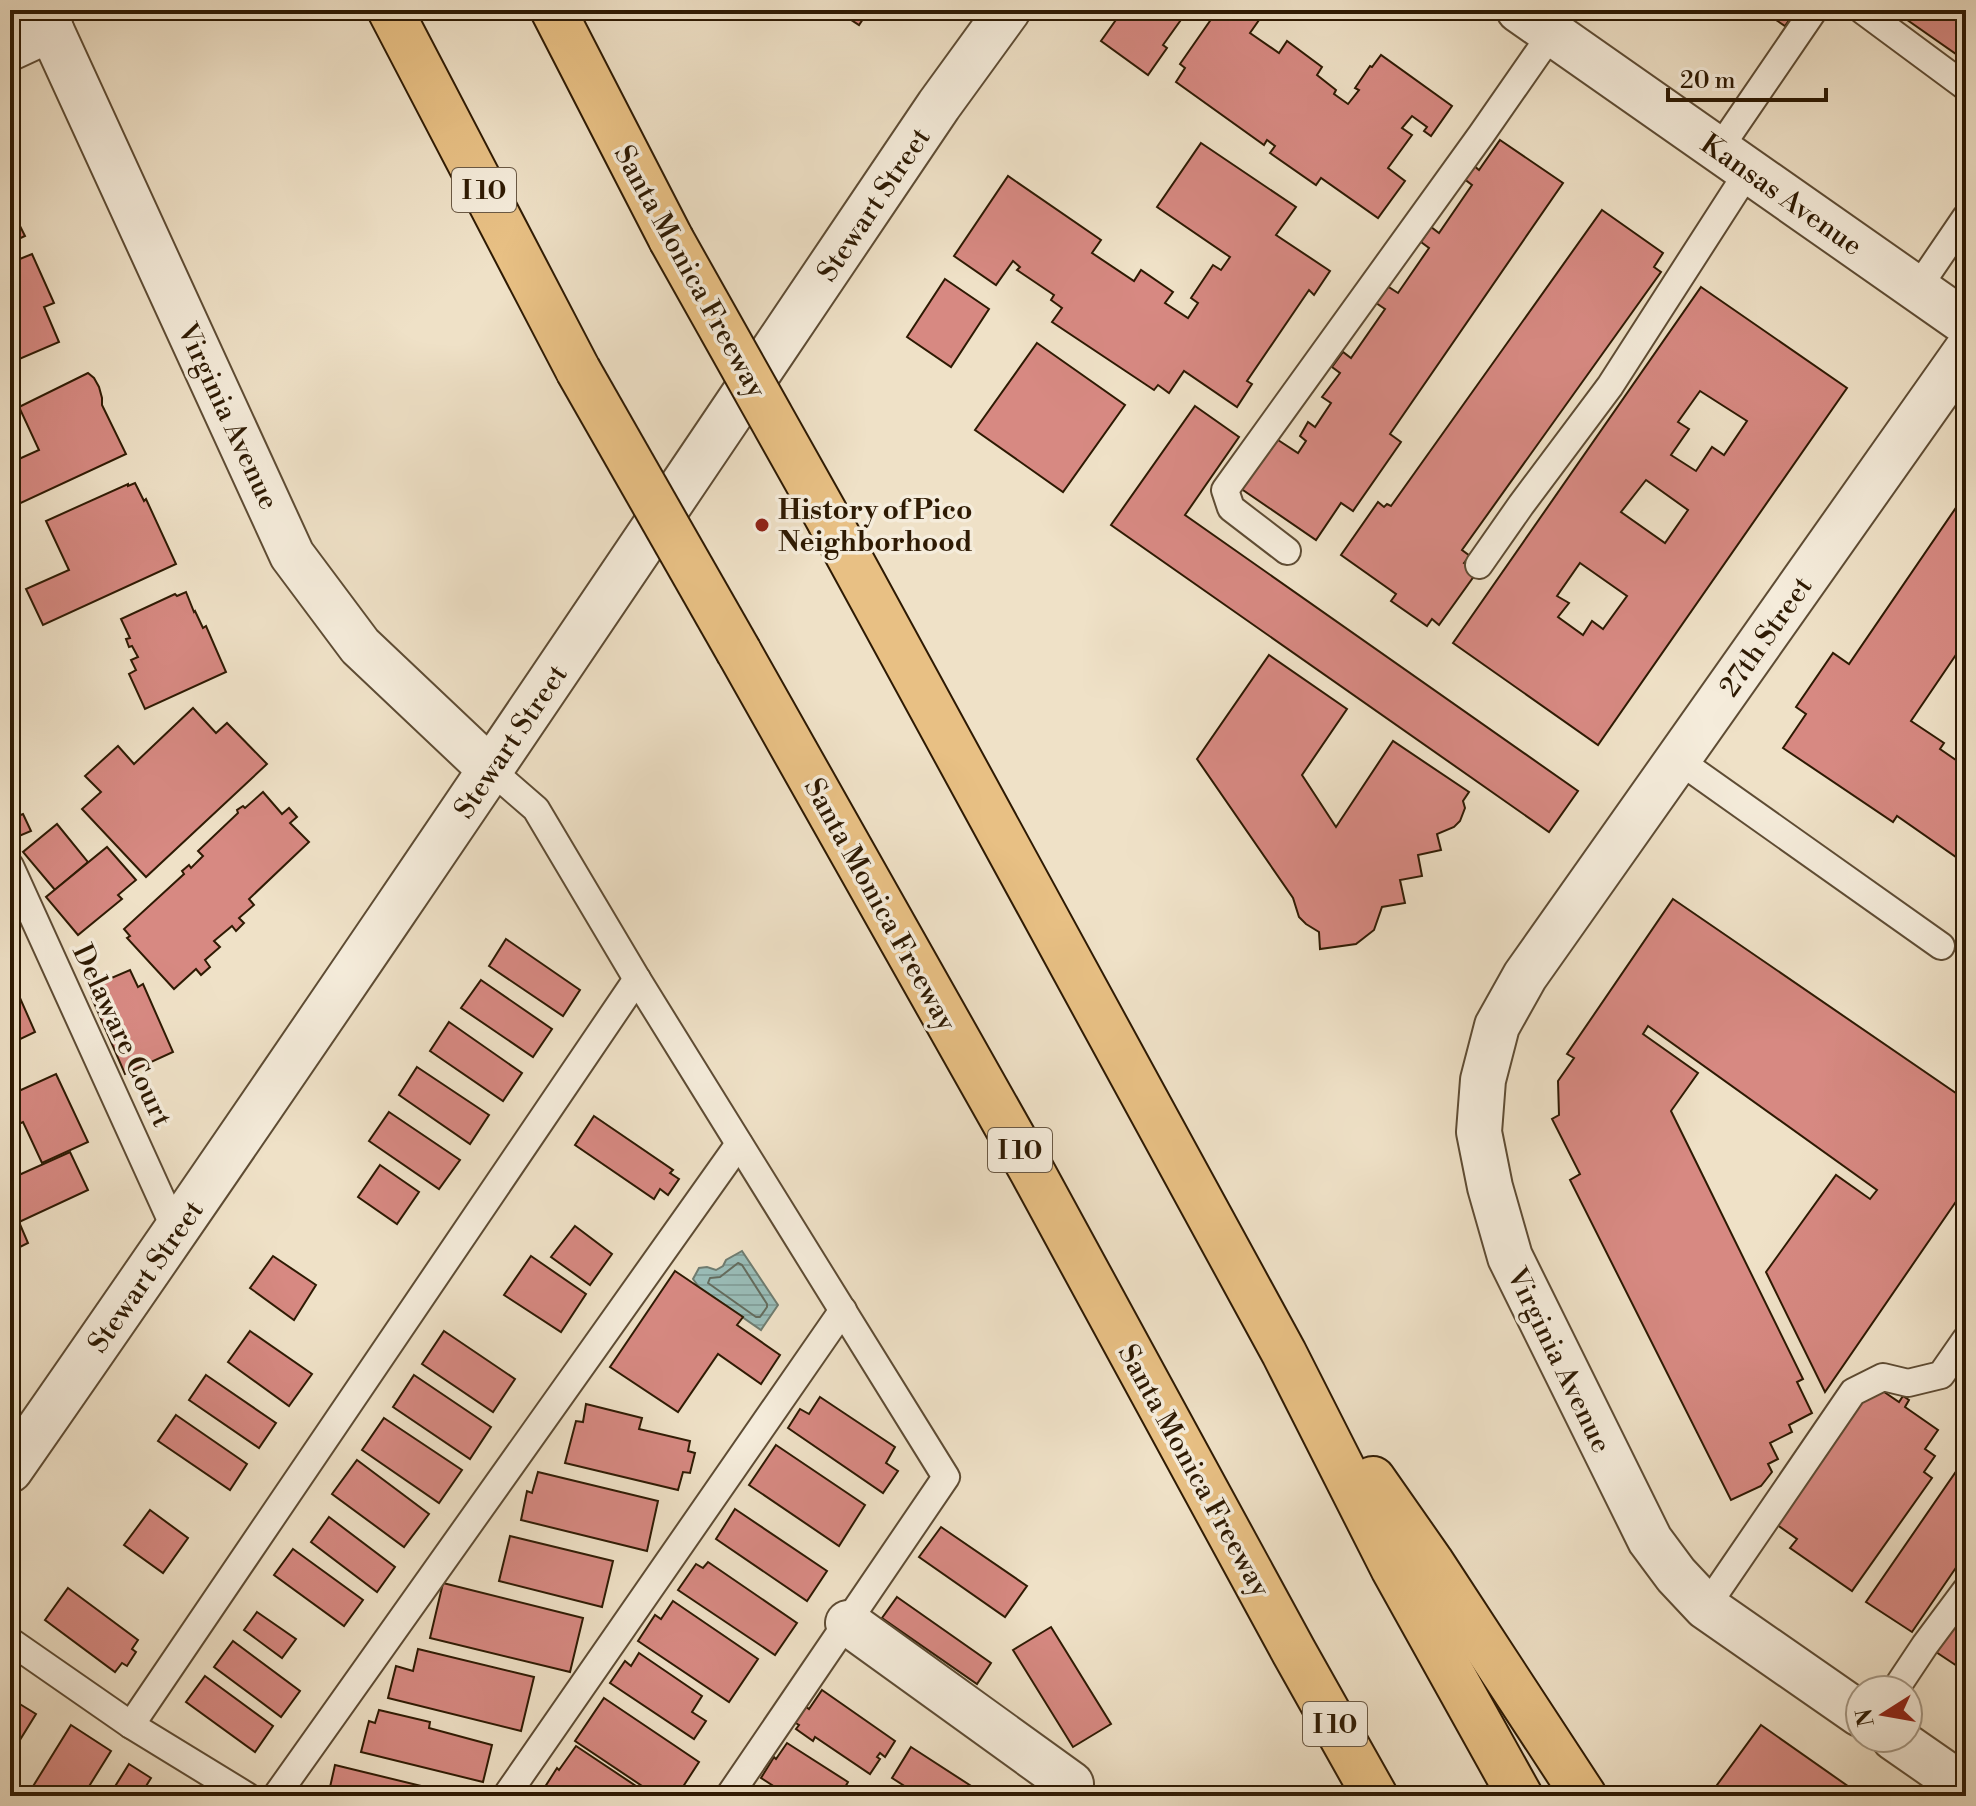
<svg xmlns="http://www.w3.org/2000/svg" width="1976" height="1806" font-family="'Libre Bodoni',serif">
	<defs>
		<pattern id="water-rules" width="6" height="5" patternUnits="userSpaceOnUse" patternTransform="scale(2)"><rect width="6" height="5" fill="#9abdb8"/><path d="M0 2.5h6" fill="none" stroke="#85a29d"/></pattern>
	</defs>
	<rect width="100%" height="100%" fill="#efe1c7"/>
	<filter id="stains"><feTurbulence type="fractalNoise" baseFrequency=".0025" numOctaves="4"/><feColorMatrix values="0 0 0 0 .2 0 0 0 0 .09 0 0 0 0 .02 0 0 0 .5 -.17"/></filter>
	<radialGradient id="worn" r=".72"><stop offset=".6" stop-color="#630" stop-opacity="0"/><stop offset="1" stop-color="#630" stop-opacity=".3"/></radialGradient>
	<polygon fill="url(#water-rules)" stroke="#6f7c70" stroke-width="2" points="742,1251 778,1305 761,1330 699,1287 693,1279 699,1268 707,1267 716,1270 723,1266 726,1260"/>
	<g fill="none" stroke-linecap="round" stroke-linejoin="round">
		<polygon stroke="#646c5e" stroke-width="2" points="738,1263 742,1265 767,1304 767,1307 760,1317 756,1317 708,1283 710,1278 720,1277"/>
	</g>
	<g fill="#d78982" stroke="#2e1a03" stroke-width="2" fill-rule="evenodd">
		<polygon points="836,10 869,10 859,25"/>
		<polygon points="1123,10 1188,10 1163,45 1167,48 1148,75 1101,41"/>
		<polygon points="1201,10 1266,10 1250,33 1279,53 1287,41 1322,67 1317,75 1336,90 1334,94 1348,104 1359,90 1355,88 1370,66 1372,67 1381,55 1452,106 1431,136 1424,131 1427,127 1412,116 1402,128 1412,135 1388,168 1405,181 1378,218 1321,178 1316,185 1270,153 1275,146 1267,140 1264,145 1176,82 1185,68 1180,64 1212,18"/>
		<polygon points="1761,10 1796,10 1785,26"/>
		<polygon points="1893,10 1966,10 1966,61"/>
		<polygon points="1500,140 1563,183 1390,434 1401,442 1353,511 1341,503 1316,540 1240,488 1275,438 1298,453 1306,441 1300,436 1308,422 1315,427 1331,403 1322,397 1340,373 1332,367 1343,352 1351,358 1385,309 1376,303 1387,286 1398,293 1429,248 1421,242 1431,227 1439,233 1472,185 1463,178 1473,165 1479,170"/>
		<polygon points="1201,143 1296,207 1276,235 1330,271 1314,295 1309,290 1247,381 1252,384 1237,407 1184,371 1169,393 1158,385 1154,390 1052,322 1062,308 1051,300 1054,295 1017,270 1020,267 1013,261 996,285 954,256 1008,176 1101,240 1092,253 1134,281 1141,270 1173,292 1165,303 1188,318 1198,303 1191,298 1213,265 1221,270 1230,257 1157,207"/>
		<polygon points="10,206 25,236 10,243"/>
		<polygon points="1602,210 1663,253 1654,267 1661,272 1462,550 1470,556 1464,563 1477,572 1439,625 1432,619 1427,626 1391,601 1396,594 1341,555 1378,502 1384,507 1387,504 1391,506"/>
		<polygon points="32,254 54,303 44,307 59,342 10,363 10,263"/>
		<polygon points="945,279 989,309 951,367 907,337"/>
		<path d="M1701 287 1847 388 1598 745 1453 643ZM1700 391 1747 421 1724 455 1712 447 1696 471 1671 455 1689 429 1678 422ZM1646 480 1688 510 1665 543 1621 512ZM1580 563 1627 596 1603 629 1592 621 1583 635 1558 617 1569 603 1557 596Z"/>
		<polygon points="1037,343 1125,405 1063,492 975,430"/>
		<polygon points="88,373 94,378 99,387 102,398 102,405 126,454 10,508 10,463 39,450 19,407"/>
		<polygon points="1195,406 1239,437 1185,515 1578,791 1549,832 1111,525"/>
		<polygon points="135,483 144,501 146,499 176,564 43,625 26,589 69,570 46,521 128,484 128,486"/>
		<polygon points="1966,493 1966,640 1911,721 1944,743 1940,749 1966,767 1966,864 1897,816 1893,822 1783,748 1806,714 1796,707 1833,653 1849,664"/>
		<polygon points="186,592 194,612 195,611 203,628 206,626 226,672 145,709 129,674 136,670 131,660 138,657 132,646 129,647 126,639 130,638 121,619 175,594 177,596"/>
		<polygon points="1269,655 1347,709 1302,775 1336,827 1393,741 1469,792 1463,801 1465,808 1460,821 1454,827 1437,834 1441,850 1418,855 1422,876 1400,880 1405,903 1382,907 1374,930 1356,944 1320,949 1319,932 1306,924 1299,917 1293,898 1197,759"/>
		<polygon points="193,708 216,733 227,723 267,764 146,877 82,809 101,792 85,776 118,746 134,764"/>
		<polygon points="263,792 282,814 289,808 297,817 290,823 309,842 249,899 254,905 239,918 244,923 236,931 232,926 214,941 220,947 205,960 210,967 201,975 196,969 174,989 127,938 130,936 124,929 184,874 182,871 189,865 191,868 203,856 198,851 238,813 237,810 243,806 245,808"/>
		<polygon points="23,814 31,831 12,839 10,834 10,819"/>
		<polygon points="57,824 88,862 55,890 23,852"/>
		<polygon points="107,847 136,880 118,895 122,899 78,935 46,897"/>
		<polygon points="1673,899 1966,1100 1966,1187 1825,1392 1766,1272 1836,1175 1870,1199 1877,1190 1648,1026 1643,1034 1698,1073 1671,1111 1803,1379 1797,1382 1812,1413 1789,1425 1792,1432 1770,1443 1778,1459 1768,1464 1772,1472 1761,1486 1731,1500 1570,1180 1580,1174 1552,1119 1559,1115 1558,1081 1574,1058 1567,1054"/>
		<polygon points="506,939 580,990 563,1016 489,966"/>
		<polygon points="130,970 138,987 143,984 173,1052 125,1074 91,996 105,989 102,982"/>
		<polygon points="481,980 552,1029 533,1057 461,1008"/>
		<polygon points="16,989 35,1032 10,1044 10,992"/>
		<polygon points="449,1022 522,1073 503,1101 430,1051"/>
		<polygon points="417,1067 489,1115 470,1144 399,1095"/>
		<polygon points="56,1074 88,1142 42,1163 23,1122 10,1128 10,1095"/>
		<polygon points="389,1112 460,1160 439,1189 369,1141"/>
		<polygon points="594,1116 673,1170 670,1173 679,1179 668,1195 660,1189 654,1199 575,1145"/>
		<polygon points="70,1152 88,1190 19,1222 28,1243 10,1252 10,1179"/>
		<polygon points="380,1165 419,1192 397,1224 358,1197"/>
		<polygon points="575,1226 612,1254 590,1285 551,1257"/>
		<polygon points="273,1256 316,1285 294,1320 250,1288"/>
		<polygon points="531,1256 586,1294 561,1332 504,1295"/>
		<polygon points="675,1271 743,1317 737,1325 780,1355 761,1384 718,1354 678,1412 610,1367"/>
		<polygon points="250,1331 312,1374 289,1406 228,1362"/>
		<polygon points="444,1331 515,1379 493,1412 422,1364"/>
		<polygon points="206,1375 276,1423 259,1448 189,1400"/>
		<polygon points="414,1375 491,1427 470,1459 393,1407"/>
		<polygon points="1874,1385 1899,1402 1903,1396 1909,1400 1905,1407 1938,1430 1925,1449 1935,1456 1924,1472 1932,1478 1852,1591 1790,1548 1797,1539 1776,1524"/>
		<polygon points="820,1397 895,1447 886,1463 898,1471 883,1493 788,1428 800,1409 809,1414"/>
		<polygon points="586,1404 642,1418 639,1429 690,1441 688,1451 695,1453 690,1473 683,1472 678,1490 565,1463 576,1421 583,1422"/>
		<polygon points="176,1415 247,1464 230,1490 158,1441"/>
		<polygon points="384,1418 462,1470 439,1503 362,1450"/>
		<polygon points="776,1445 865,1505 839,1546 749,1485"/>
		<polygon points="1966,1457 1966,1553 1912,1632 1866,1602"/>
		<polygon points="357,1460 429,1514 404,1547 332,1494"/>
		<polygon points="538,1472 658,1501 647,1551 521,1520 527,1491 532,1493"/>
		<polygon points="735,1509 827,1571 807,1601 716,1539"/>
		<polygon points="150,1510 188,1538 163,1573 124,1545"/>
		<polygon points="329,1517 395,1567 377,1592 311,1542"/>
		<polygon points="941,1527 1027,1586 1005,1617 919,1557"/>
		<polygon points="510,1536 613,1561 602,1607 499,1581"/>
		<polygon points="293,1549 363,1600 344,1626 274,1575"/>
		<polygon points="708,1562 797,1623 775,1655 678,1590 696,1564 703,1568"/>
		<polygon points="443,1583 583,1618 570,1672 430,1638"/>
		<polygon points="68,1588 138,1640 132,1649 136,1652 127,1666 122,1663 115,1672 45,1620"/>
		<polygon points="897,1597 991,1663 977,1684 882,1618"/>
		<polygon points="673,1601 758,1659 729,1702 638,1641 655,1615 661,1619"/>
		<polygon points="1966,1609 1966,1672 1936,1652"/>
		<polygon points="257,1612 296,1639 282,1658 244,1630"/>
		<polygon points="1051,1627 1111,1724 1073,1747 1013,1650"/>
		<polygon points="233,1641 300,1691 281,1717 214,1667"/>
		<polygon points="418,1649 534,1677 521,1731 388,1698 396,1666 413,1671"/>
		<polygon points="639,1653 702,1696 692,1712 706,1721 694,1739 610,1683 625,1661 631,1666"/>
		<polygon points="205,1676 273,1726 255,1752 186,1702"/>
		<polygon points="822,1690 895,1741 885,1757 880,1753 877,1757 880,1759 870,1774 815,1737 813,1741 796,1729 799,1725 794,1722 805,1706 809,1709"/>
		<polygon points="10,1698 36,1714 10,1756"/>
		<polygon points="604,1698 699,1762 677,1796 657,1796 575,1741"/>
		<polygon points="379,1710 430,1722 429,1728 492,1745 483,1782 361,1752 369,1721 375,1723"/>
		<polygon points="71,1725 111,1751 83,1796 27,1796"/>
		<polygon points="1761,1725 1862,1796 1733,1796 1717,1785"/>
		<polygon points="787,1743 848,1782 840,1796 789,1796 761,1778 774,1757 776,1759"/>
		<polygon points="576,1746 651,1796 552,1796 543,1790 557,1768 559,1770"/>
		<polygon points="911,1747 982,1793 980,1796 920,1796 892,1778"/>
		<polygon points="129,1764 151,1778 140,1796 109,1796"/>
		<polygon points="335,1765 446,1792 445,1796 328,1796"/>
	</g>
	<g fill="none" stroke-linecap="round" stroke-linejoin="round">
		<defs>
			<g id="service">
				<polyline points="1862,10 1966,87"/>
				<polyline points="1719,149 1814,10"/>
				<polyline points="1917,289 1966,217"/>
				<polyline points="1287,551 1231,508 1225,490 1481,135 1552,33"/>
				<polyline points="1479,565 1521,505 1610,386 1749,170"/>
				<polyline points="1677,759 1941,946"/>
				<polyline points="491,770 536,809 637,979 946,1477 729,1796"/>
				<polyline points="10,866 176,1231"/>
				<polyline points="1706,1607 1853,1392 1883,1377 1908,1383 1941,1375 1966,1339"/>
				<polyline points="10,1641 131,1725 247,1796"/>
				<polyline points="1895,1690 1925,1645 1966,1590"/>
				<polyline points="131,1725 637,979"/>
				<polyline points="276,1796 739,1144"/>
				<polyline points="506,1796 843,1310"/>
			</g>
			<g id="minor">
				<polyline points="42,10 292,555 360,646 491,770"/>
				<polyline points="1519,10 1966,323"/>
				<polyline points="10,48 51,29"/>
				<polyline points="848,1623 1071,1784"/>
				<polyline points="1860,1714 1706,1607 1676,1575 1650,1540 1510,1257 1490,1187 1479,1132 1483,1080 1497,1026 1525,976 1966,351"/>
				<polyline points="1894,1738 1966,1788"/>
			</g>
			<path id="tertiary" d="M10 1470C325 1018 631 561 939 105L1008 10"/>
			<g id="motorway">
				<polyline points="390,10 578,370"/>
				<polyline points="553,10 671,239"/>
				<polyline points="830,522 1284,1353 1393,1568 1520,1796"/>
				<polyline points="739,652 1032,1171 1294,1652 1375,1796"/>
				<polyline points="1373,1479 1431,1562 1584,1796"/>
			</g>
		</defs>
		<use href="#service" stroke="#5e4c34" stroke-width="30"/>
		<use href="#minor" stroke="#5e4c34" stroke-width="48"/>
		<use href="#tertiary" stroke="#5e4c34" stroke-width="48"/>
		<use href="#motorway" stroke="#2e1a03" stroke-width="48"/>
		<use href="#service" stroke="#f5ecdb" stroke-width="26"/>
		<use href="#minor" stroke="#f5ecdb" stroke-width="44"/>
		<use href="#tertiary" stroke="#f5ecdb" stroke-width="44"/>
		<use href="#motorway" stroke="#e8c084" stroke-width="44"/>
		<defs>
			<g id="motorway-bridge">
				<polyline points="671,239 830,522"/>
				<polyline points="578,370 739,652"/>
			</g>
		</defs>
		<use href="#motorway-bridge" stroke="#2e1a03" stroke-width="48" stroke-linecap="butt"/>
		<use href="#motorway-bridge" stroke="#e8c084" stroke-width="44"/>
	</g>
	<circle fill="#8f2418" stroke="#f5ecdb" stroke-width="3" cx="762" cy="525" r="8"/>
	<g text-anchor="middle" stroke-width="7" stroke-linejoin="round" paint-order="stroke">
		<g fill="#f5ecdb" stroke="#6a5944" stroke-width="2">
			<rect x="452" y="168" width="64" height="44" rx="6"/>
			<rect x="988" y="1128" width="64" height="44" rx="6"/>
			<rect x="1303" y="1702" width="64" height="44" rx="6"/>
		</g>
		<g font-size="26" font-weight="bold" fill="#2e1a03">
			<text x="484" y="199">I 10</text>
			<text x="1020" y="1159">I 10</text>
			<text x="1335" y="1733">I 10</text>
		</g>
		<g font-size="28" fill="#2e1a03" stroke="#f5ecdb">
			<text transform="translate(1782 194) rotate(35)" y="10">Kansas Avenue</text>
			<text transform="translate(873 204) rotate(-56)" y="10">Stewart Street</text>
			<text transform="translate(691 271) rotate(61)" y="10">Santa Monica Freeway</text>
			<text transform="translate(229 416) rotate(65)" y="10">Virginia Avenue</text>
			<text transform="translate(1765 636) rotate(-55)" y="10">27th Street</text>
			<text transform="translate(510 741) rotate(-56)" y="10">Stewart Street</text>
			<text transform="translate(881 904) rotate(61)" y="10">Santa Monica Freeway</text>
			<text transform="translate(123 1035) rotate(65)" y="10">Delaware Court</text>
			<text transform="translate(145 1276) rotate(-55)" y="10">Stewart Street</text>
			<text transform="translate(1560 1360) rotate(64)" y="10">Virginia Avenue</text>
			<text transform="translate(1195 1470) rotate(61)" y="10">Santa Monica Freeway</text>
		</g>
		<g font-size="28" font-weight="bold" fill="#2e1a03" stroke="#f5ecdb" text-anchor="start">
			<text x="778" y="519">History of Pico<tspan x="778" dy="32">Neighborhood</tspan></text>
		</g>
	</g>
	<rect width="1976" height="1806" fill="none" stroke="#efe1c7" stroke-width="40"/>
	<rect x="12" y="12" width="1952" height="1782" fill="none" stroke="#2e1a03" stroke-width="4"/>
	<rect x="20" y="20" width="1936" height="1766" fill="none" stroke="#2e1a03" stroke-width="2"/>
	<g transform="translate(1884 1714) rotate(259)"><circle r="38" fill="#f5ecdb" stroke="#a59885" stroke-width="2"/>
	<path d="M0-6L14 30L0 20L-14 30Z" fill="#8f2418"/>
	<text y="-12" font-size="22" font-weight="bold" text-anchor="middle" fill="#2e1a03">N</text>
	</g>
	<path d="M1668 88v12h158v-12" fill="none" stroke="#2e1a03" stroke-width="4"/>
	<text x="1680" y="88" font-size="24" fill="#2e1a03" stroke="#f5ecdb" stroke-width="6" paint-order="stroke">20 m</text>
	<rect width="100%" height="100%" filter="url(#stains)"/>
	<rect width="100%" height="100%" fill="url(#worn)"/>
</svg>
